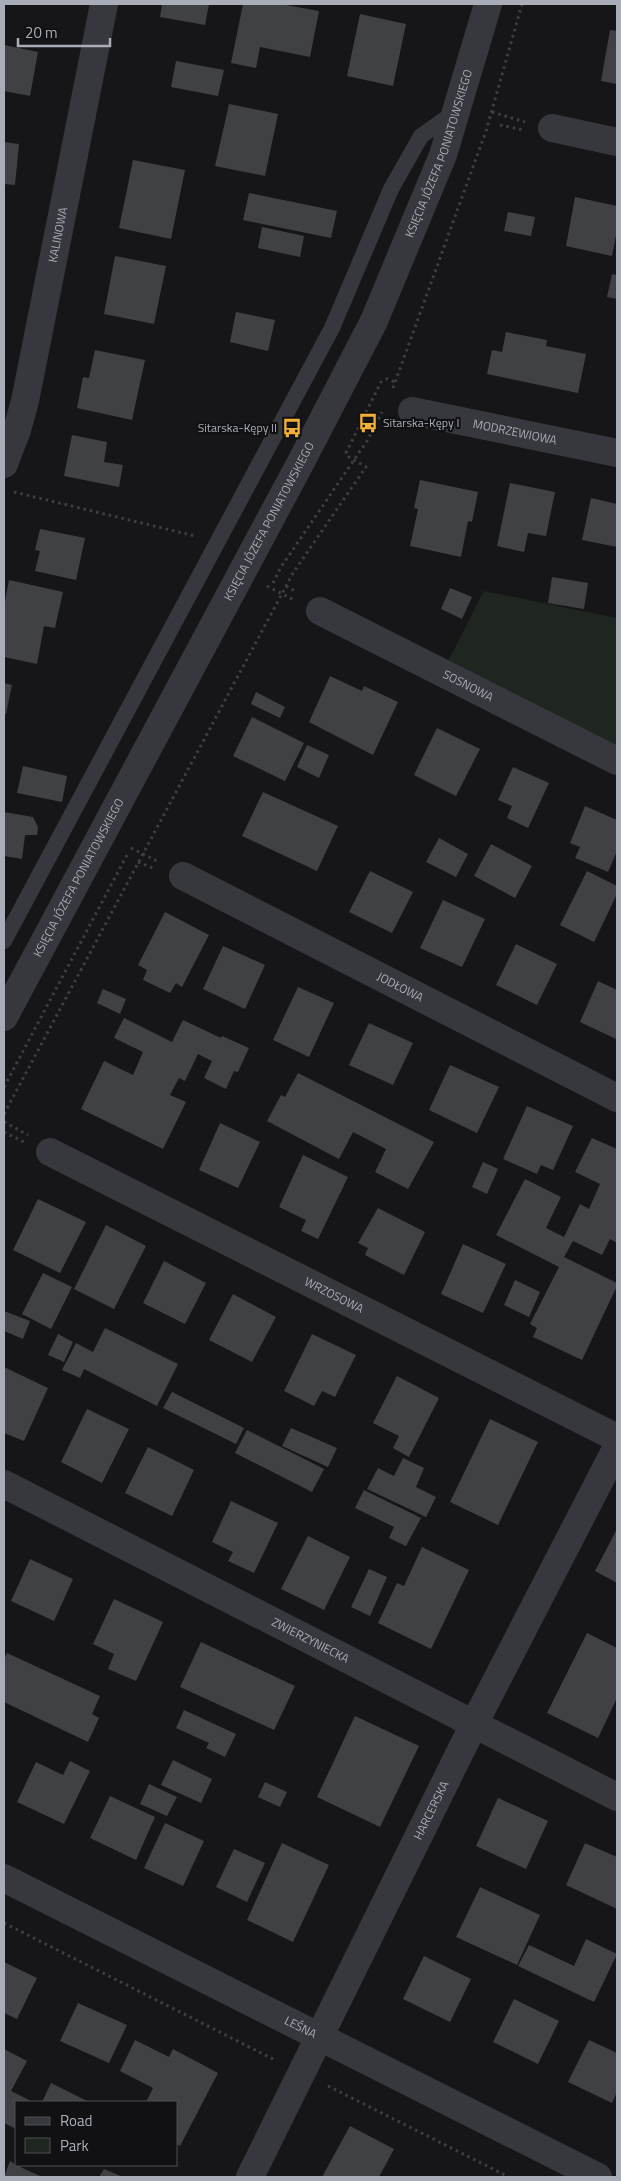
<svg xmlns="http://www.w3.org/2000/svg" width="621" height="2181" font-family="'Titillium Web',sans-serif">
	<rect width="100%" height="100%" fill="#161618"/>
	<polygon fill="#1e261f" points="484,591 617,618 617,747 448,661"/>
	<g fill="#404145">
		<polygon points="162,4 209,4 205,25 160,17"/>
		<polygon points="243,4 281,4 319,11 310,57 260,47 256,68 231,63"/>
		<polygon points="360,14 406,24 393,86 347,76"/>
		<polygon points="610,30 617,31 617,84 601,81"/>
		<polygon points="4,45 38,52 30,96 4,91"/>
		<polygon points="176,61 224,70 218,96 171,87"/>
		<polygon points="229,104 278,114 265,176 215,166"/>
		<polygon points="4,142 19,144 15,185 4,184"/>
		<polygon points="133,160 185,170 171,239 119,228"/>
		<polygon points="249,193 337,211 331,238 243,220"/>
		<polygon points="575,197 617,206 617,230 612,256 566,246"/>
		<polygon points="508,212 535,217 531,236 504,231"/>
		<polygon points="262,227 304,236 300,257 258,248"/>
		<polygon points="115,256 166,266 154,324 104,314"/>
		<polygon points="612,274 617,275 617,299 607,297"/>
		<polygon points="236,312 275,320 268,351 230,342"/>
		<polygon points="506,332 547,340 546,346 586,354 578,393 487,374 492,350 502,352"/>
		<polygon points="95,350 145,360 132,420 77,408 83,377 89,378"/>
		<polygon points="72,435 107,442 104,462 123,465 119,487 64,476"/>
		<polygon points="420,480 478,492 472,522 468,521 461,557 410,546 418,509 414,508"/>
		<polygon points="510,483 555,492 546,536 528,533 524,552 497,546"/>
		<polygon points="591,498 617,504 617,547 582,540"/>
		<polygon points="40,529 85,538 76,580 35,571 40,551 35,550"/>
		<polygon points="552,577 588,583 584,609 548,603"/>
		<polygon points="9,580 63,592 55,628 44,626 37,664 4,657 4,606"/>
		<polygon points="450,588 472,597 462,619 441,609"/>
		<polygon points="330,676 362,691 364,686 398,702 373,755 309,722"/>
		<polygon points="4,683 12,685 6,714 4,714"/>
		<polygon points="256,692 285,707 280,718 251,704"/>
		<polygon points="252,717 304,743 285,781 233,756"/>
		<polygon points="437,728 480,749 456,796 414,775"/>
		<polygon points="307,745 329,755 319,778 297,767"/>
		<polygon points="23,766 67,776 62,802 17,793"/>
		<polygon points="513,767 549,783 528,828 507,818 512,806 498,800"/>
		<polygon points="263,792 338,826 317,871 242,836"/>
		<polygon points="585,806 617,820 617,851 608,872 575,858 580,847 570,843"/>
		<polygon points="4,812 33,817 38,827 37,835 25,835 22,859 4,856"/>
		<polygon points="439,838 468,854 456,877 426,862"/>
		<polygon points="491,844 532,866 515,898 474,876"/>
		<polygon points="370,871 413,892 392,933 349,912"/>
		<polygon points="587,871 617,886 617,894 594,942 560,925"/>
		<polygon points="443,900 485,919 462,967 420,948"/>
		<polygon points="165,912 209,935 182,987 176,983 170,993 143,980 147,970 138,965"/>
		<polygon points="516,944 557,964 537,1005 496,985"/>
		<polygon points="223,946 265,965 245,1009 203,989"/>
		<polygon points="598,981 617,990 616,1039 580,1022"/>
		<polygon points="298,987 334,1003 309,1057 273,1040"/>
		<polygon points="103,989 126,999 120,1014 97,1003"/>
		<polygon points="124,1018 172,1042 183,1020 221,1038 222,1036 249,1048 238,1072 234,1071 226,1089 204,1078 212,1061 198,1054 185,1081 179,1078 170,1095 186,1102 163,1149 81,1109 104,1061 133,1075 143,1052 114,1038"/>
		<polygon points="369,1023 413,1043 393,1085 349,1065"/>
		<polygon points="450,1065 499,1087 477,1133 429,1110"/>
		<polygon points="298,1073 434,1142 408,1189 375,1172 386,1149 353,1132 339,1159 267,1121 281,1095 285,1097"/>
		<polygon points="527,1106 573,1126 553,1170 541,1165 537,1174 503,1159"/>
		<polygon points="220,1123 260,1142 238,1188 199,1170"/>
		<polygon points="592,1138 617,1149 617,1243 610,1239 602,1255 573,1241 564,1257 617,1283 617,1286 582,1360 533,1337 537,1328 530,1324 559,1267 496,1235 525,1179 561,1197 546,1228 564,1237 580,1204 589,1209 600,1184 575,1172"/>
		<polygon points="303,1155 348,1177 318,1239 301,1231 306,1220 279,1207"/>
		<polygon points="483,1162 498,1169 487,1194 472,1187"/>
		<polygon points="38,1199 86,1222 60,1273 13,1250"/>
		<polygon points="378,1208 425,1232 404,1275 365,1255 368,1248 358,1243"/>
		<polygon points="106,1225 146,1246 114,1309 74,1289"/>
		<polygon points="463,1244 506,1264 483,1313 441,1294"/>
		<polygon points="164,1261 206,1283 185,1324 143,1303"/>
		<polygon points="43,1273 72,1287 51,1329 22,1314"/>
		<polygon points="515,1280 540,1292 529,1317 504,1305"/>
		<polygon points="233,1294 276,1317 252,1362 209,1340"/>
		<polygon points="4,1311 30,1321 23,1339 4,1331"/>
		<polygon points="105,1328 178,1364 157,1406 84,1369 80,1378 62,1370 76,1343 93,1352"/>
		<polygon points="58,1334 73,1342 64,1362 48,1355"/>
		<polygon points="312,1334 356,1355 335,1397 322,1391 314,1406 284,1391"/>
		<polygon points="4,1367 48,1388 24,1441 4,1433"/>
		<polygon points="397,1376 439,1398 409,1457 393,1448 399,1436 373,1423"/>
		<polygon points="172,1392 244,1428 236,1444 163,1408"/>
		<polygon points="87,1409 129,1429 102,1483 61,1462"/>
		<polygon points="490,1419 538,1442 498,1525 450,1502"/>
		<polygon points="291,1428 337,1448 328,1467 282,1446"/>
		<polygon points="247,1430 324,1469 312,1492 235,1453"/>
		<polygon points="148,1447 194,1470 172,1516 125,1493"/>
		<polygon points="403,1458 424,1468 416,1487 436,1497 426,1517 367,1489 378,1468 394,1476"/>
		<polygon points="364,1490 421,1518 406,1546 389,1538 394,1527 355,1508"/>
		<polygon points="231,1501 278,1523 254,1573 228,1561 233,1552 212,1542"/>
		<polygon points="617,1529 617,1583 595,1571"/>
		<polygon points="308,1536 350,1557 324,1610 281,1589"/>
		<polygon points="422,1547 469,1570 431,1649 378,1623 397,1583 404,1586"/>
		<polygon points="30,1559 73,1579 54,1621 11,1601"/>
		<polygon points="369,1569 387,1577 370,1616 351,1607"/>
		<polygon points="114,1599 163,1622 136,1681 108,1669 114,1654 93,1644"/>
		<polygon points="587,1633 617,1648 617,1698 598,1738 547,1713"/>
		<polygon points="201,1642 295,1686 274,1730 180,1687"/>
		<polygon points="7,1653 100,1696 92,1714 99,1718 88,1742 4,1702 4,1659"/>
		<polygon points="184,1710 236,1734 225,1757 206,1748 209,1743 176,1728"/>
		<polygon points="355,1716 419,1746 380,1827 317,1797"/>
		<polygon points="173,1760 212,1779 201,1803 161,1785"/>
		<polygon points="70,1761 90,1771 64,1824 17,1802 36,1762 63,1775"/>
		<polygon points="265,1782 287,1792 280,1807 258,1797"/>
		<polygon points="149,1784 177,1797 167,1816 140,1804"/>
		<polygon points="110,1796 155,1817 136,1860 90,1838"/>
		<polygon points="498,1798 548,1821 526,1869 476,1846"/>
		<polygon points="165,1823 204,1841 183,1886 144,1868"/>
		<polygon points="282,1843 329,1865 293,1942 247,1920"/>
		<polygon points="585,1843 617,1857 617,1909 566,1885"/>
		<polygon points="234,1849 265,1863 247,1902 216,1887"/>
		<polygon points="480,1887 540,1915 517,1965 456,1937"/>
		<polygon points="586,1939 617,1954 594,2002 518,1966 529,1945 574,1966"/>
		<polygon points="424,1956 471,1979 450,2022 403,1999"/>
		<polygon points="4,1962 37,1978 17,2019 4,2013"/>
		<polygon points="514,1999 559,2021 538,2064 493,2042"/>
		<polygon points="78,2003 127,2025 109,2063 60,2041"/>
		<polygon points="135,2040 169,2057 173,2049 218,2073 180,2146 176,2144 176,2102 146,2102 153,2088 120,2071"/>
		<polygon points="589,2040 617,2053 617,2092 612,2103 568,2082"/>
		<polygon points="4,2049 27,2061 11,2091 33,2102 16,2102 16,2129 4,2123"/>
		<polygon points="51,2083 89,2102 42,2102"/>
		<polygon points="350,2126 394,2149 379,2177 322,2177"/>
		<polygon points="10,2161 16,2165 42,2177 4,2177"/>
		<polygon points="104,2169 123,2177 99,2177"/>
	</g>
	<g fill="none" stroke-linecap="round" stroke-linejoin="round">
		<g stroke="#3d3f44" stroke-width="3" stroke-dasharray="2.5 4" stroke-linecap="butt">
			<polyline points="492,112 525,122"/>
			<polyline points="500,125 524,130"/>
			<polyline points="393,388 486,131 522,4"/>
			<polyline points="14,492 195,536"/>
			<polyline points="273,583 281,567 367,441 382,412"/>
			<polyline points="267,586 294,600"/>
			<polyline points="286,586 297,592"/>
			<polyline points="131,848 157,861"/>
			<polyline points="138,862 155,869"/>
			<polyline points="4,1087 127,855"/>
			<polyline points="4,1114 293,573 366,467 347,456 346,453 381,382 387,379 397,383"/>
			<polyline points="4,1122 28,1135"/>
			<polyline points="4,1132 24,1142"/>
			<polyline points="4,1923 275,2060"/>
			<polyline points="328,2086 509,2177"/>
		</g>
		<polyline stroke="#37383d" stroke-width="16" points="4,941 332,328 391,189 421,136 455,112"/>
		<g stroke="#37383d" stroke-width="28">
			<polyline points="552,128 617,142"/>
			<path id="s1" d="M412 411 617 453"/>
			<path id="s2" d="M4 464 17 430 25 401 104 4"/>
			<path id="s3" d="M320 611 617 761"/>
			<path id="s4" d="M183 876 617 1098"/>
			<path id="s5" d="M50 1152 617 1438"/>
			<path id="s6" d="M4 1484 617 1797"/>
			<path id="s7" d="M4 1878 598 2177"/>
			<path id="s8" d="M250 2177 474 1724 617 1447"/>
		</g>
		<path stroke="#37383d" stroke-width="28" id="s9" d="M4 1017 302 460 374 321 443 155 488 4"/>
	</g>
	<defs>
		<symbol id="bus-bare" viewBox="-9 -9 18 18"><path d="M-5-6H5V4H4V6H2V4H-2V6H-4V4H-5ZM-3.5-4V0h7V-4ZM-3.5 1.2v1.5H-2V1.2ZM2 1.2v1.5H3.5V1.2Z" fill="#f2b134" stroke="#111113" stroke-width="2.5" paint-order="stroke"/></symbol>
	</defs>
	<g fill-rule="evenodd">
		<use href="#bus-bare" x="354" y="409" width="28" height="28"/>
		<use href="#bus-bare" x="278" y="414" width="28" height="28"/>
	</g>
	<g text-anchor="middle" stroke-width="4.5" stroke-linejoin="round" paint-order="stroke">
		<g font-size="12" fill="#a8adb8" stroke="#111113">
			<text dy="4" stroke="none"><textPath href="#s9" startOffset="968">KSIĘCIA JÓZEFA PONIATOWSKIEGO</textPath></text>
			<text dy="4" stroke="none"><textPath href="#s2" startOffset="236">KALINOWA</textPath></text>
			<text dy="4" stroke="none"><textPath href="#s1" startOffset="105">MODRZEWIOWA</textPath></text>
			<text dy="4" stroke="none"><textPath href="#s9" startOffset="562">KSIĘCIA JÓZEFA PONIATOWSKIEGO</textPath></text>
			<text dy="4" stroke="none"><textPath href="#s3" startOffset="166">SOSNOWA</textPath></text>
			<text dy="4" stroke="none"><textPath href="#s9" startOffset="158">KSIĘCIA JÓZEFA PONIATOWSKIEGO</textPath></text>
			<text dy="4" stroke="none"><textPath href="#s4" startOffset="244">JODŁOWA</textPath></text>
			<text dy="4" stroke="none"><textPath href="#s5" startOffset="318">WRZOSOWA</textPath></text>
			<text dy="4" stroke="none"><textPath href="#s6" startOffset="344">ZWIERZYNIECKA</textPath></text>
			<text dy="4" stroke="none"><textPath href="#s8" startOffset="409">HARCERSKA</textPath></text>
			<text dy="4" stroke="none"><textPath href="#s7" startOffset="332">LEŚNA</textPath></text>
		</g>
		<g font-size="12" fill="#a8adb8" stroke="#111113" text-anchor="start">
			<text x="383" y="427">Sitarska-Kępy I</text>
			<text x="277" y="432" text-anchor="end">Sitarska-Kępy II</text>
		</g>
	</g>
	<rect width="621" height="2181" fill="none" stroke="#a8adb8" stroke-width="10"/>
	<rect x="15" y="2101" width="162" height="65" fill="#111113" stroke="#4d4f55"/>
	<rect x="25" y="2117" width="25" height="8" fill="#37383d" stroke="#4d4f55"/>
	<text x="60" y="2126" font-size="15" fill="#a8adb8">Road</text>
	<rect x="25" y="2138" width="25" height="15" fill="#1e261f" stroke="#4d4f55"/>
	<text x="60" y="2151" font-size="15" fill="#a8adb8">Park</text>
	<path d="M18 38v8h92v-8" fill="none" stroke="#a8adb8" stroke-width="2.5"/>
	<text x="25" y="38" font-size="15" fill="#a8adb8" stroke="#111113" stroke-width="4" paint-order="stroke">20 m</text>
</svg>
